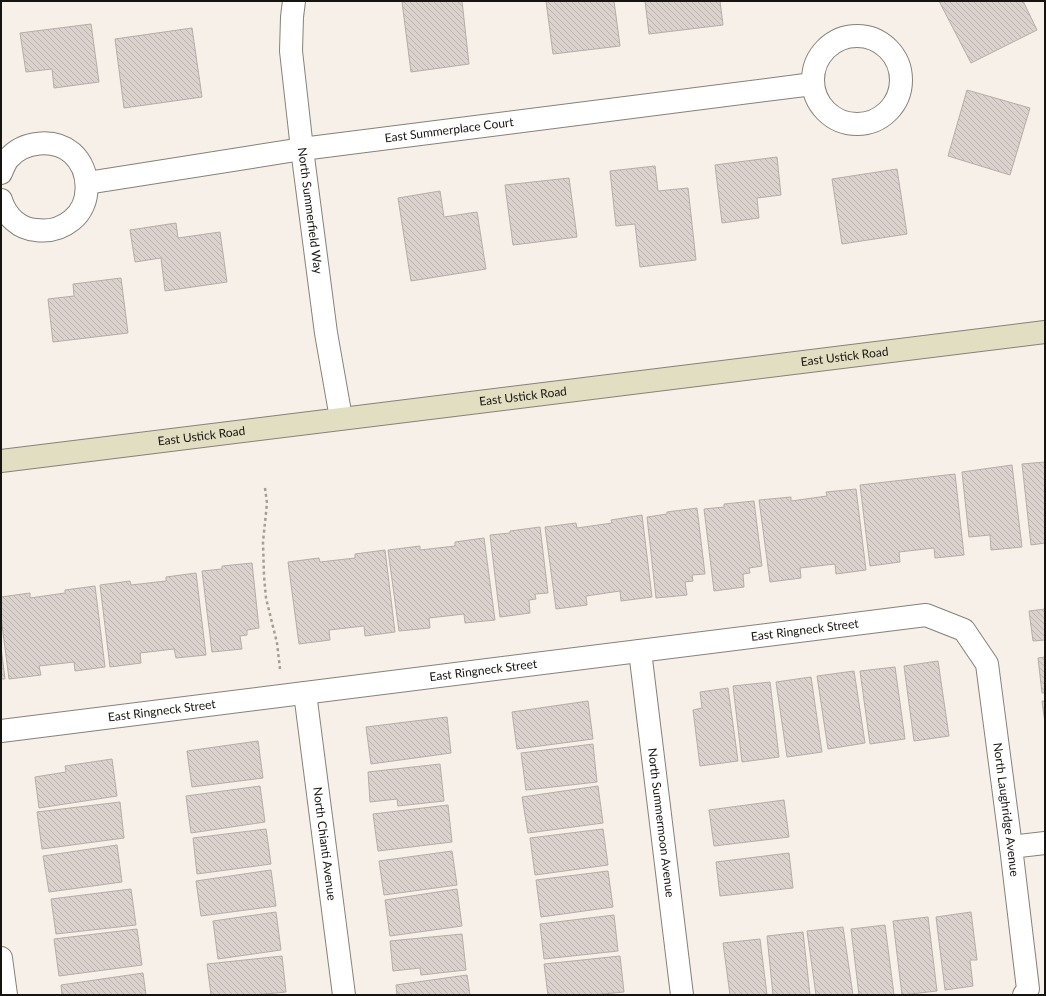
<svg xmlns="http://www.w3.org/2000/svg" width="1046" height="996" font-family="Lato,sans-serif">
	<defs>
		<pattern id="building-back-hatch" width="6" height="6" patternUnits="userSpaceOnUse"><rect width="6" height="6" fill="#dbd1cd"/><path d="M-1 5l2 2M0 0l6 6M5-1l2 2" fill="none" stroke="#bbb3af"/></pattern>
	</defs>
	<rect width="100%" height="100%" fill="#f6f0e8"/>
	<g fill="url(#building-back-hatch)" stroke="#b6ada8">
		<polygon points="410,1 462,1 469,64 411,72 402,2"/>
		<polygon points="546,1 614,1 620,46 553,54"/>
		<polygon points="645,1 720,1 723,25 649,34"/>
		<polygon points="939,1 1023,1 1037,30 971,63"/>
		<polygon points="91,24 99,82 54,88 52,69 26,72 20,33"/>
		<polygon points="192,28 202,97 124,108 115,39"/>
		<polygon points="967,90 1030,108 1010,175 948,156"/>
		<polygon points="777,157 781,195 757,198 759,218 722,223 715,165"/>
		<polygon points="655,166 658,191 688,188 696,260 640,267 635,224 616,226 610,171"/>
		<polygon points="897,169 907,234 842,244 832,179"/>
		<polygon points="569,178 577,237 513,245 505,185"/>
		<polygon points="440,191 444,217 477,212 486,269 411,281 398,198"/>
		<polygon points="176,223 178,238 220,232 227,282 165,291 161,258 135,262 130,230"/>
		<polygon points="121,278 128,333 53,342 48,299 74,296 73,284"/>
		<polygon points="1045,462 1045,543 1031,545 1022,464"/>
		<polygon points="1012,465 1022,547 991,550 990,535 969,537 962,472"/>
		<polygon points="955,474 964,555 935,558 934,548 899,552 900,562 870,566 860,485"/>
		<polygon points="856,489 866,570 836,574 835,564 800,568 801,578 770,582 759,500 791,497 791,501 827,496 826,492"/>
		<polygon points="754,501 762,566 749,568 750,573 743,574 744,587 714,591 704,509 724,507 724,504"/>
		<polygon points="697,508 705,574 692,575 693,581 685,582 687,595 656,598 647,517 667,514 667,512"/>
		<polygon points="642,515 652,597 621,601 620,591 586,596 587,605 556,609 545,527 576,523 577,528 612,523 611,520"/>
		<polygon points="540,527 548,593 535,594 536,599 529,600 530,613 500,617 490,535 510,533 510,531"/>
		<polygon points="484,538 495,620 465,623 464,614 429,618 430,628 399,631 388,550 420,546 420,550 455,546 455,542"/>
		<polygon points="385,550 395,632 365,636 364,626 329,630 330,640 299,644 288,562 319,558 320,562 355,558 355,554"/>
		<polygon points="252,563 259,628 247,630 247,635 240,636 242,649 212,652 202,571 222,569 222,566"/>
		<polygon points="196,573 206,655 176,658 174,649 140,653 141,663 110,667 100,585 130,581 131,585 166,581 166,577"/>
		<polygon points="95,586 105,667 75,671 74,662 39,666 41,675 9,679 1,617 1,597 30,593 30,598 65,593 65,590"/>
		<polygon points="1045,609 1045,640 1033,641 1029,611"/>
		<polygon points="1,647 5,679 1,679"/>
		<polygon points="1045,657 1045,693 1042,693 1038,658"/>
		<polygon points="938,661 949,736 914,741 904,666"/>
		<polygon points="895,667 905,739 870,744 860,671"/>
		<polygon points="854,671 865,743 828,749 817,676"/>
		<polygon points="811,677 822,752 787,757 776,682"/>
		<polygon points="770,682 779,757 742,762 733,686"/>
		<polygon points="728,688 738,761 700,766 693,710 702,708 700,692"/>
		<polygon points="588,701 593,739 517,749 512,712"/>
		<polygon points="1042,701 1045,701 1045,723"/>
		<polygon points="447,717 451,753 371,764 366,727"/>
		<polygon points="258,741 263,778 192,787 187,751"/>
		<polygon points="593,744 597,782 526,790 521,753"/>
		<polygon points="112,759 117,796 39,808 35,777 66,772 65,766"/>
		<polygon points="440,764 444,801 398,806 397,799 370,802 368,772"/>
		<polygon points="260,786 265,822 191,833 186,796"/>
		<polygon points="598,786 603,823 528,833 522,797"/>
		<polygon points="784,800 789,837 714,846 709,810"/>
		<polygon points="120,802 124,838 42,849 37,812"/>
		<polygon points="448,805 452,842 378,851 373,814"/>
		<polygon points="266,829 271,864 197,874 193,838"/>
		<polygon points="603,829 608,865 535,875 530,838"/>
		<polygon points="117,845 122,882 49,892 43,856"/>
		<polygon points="452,851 457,885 384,895 379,861"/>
		<polygon points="789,853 793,888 720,896 716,862"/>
		<polygon points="271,870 276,906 201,916 196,881"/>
		<polygon points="608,871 613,907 541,917 536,880"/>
		<polygon points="131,889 136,925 56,934 51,899"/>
		<polygon points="457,889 462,926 390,936 385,900"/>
		<polygon points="276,912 281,950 218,959 213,921"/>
		<polygon points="971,912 977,960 970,960 973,986 945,990 936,917"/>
		<polygon points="614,915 618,951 544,959 540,924"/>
		<polygon points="928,917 937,991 902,995 893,921"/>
		<polygon points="885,925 894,995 859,995 851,929"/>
		<polygon points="843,927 853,995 816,995 807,931"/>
		<polygon points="137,929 142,965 59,976 54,939"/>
		<polygon points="803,932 810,995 773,995 767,936"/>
		<polygon points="462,934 466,970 421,975 420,968 393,971 390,941"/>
		<polygon points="760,939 767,995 730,995 723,943"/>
		<polygon points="282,956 286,992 255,995 211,995 207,964"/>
		<polygon points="620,956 624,992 593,995 548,995 544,964"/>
		<polygon points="143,973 146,995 62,995 61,985"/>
		<polygon points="467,975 470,995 397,995 396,985"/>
	</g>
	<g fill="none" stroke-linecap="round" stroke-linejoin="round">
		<defs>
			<g id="street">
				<path id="s1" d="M294 1 292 17 291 51 302 149 326 333 341 418"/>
				<circle cx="857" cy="80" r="44"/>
				<path d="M1 173C3 168 5 163 8 159 23 141 54 138 72 153 91 170 92 204 72 220 61 229 50 232 36 230 19 229 6 216 1 200"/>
				<path id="s2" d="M87 183 302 149 813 84"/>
				<path id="s3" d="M640 651 682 995"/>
				<path id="s4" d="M305 693 344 995"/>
				<path id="s5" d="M1 731 926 615 964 630 987 664 1011 847 1028 989 1024 995"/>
				<polyline points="1011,847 1045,843"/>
				<polyline points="1,958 6,995"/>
			</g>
			<g id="secondary">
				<path id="s6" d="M1 461 1045 332"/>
			</g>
		</defs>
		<use href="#street" stroke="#868079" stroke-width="24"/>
		<use href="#secondary" stroke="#868079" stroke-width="24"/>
		<polyline stroke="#a39e98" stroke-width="2.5" stroke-dasharray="3 3" stroke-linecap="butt" points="265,488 267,503 263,542 264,576 266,598 277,643 280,669"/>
		<use href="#street" stroke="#fff" stroke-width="22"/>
		<use href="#secondary" stroke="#e2dec1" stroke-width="22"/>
	</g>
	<g text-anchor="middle" stroke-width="3" stroke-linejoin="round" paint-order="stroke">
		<g font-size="12" fill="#161411" stroke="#fff">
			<text dy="4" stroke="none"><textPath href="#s2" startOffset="366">East Summerplace Court</textPath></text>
			<text dy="4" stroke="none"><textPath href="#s1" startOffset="211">North Summerfield Way</textPath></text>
			<text dy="4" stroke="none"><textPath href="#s6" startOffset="850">East Ustick Road</textPath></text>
			<text dy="4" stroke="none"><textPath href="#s6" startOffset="526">East Ustick Road</textPath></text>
			<text dy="4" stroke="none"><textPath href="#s6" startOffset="202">East Ustick Road</textPath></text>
			<text dy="4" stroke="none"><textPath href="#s5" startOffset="810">East Ringneck Street</textPath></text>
			<text dy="4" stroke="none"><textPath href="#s5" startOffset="486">East Ringneck Street</textPath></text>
			<text dy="4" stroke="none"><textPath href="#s5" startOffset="162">East Ringneck Street</textPath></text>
			<text dy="4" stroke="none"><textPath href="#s5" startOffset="1161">North Laughridge Avenue</textPath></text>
			<text dy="4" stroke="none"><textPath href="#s3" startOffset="173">North Summermoon Avenue</textPath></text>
			<text dy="4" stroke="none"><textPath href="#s4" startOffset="152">North Chianti Avenue</textPath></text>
		</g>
	</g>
	<rect width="1046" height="996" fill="none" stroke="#161411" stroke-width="4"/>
</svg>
